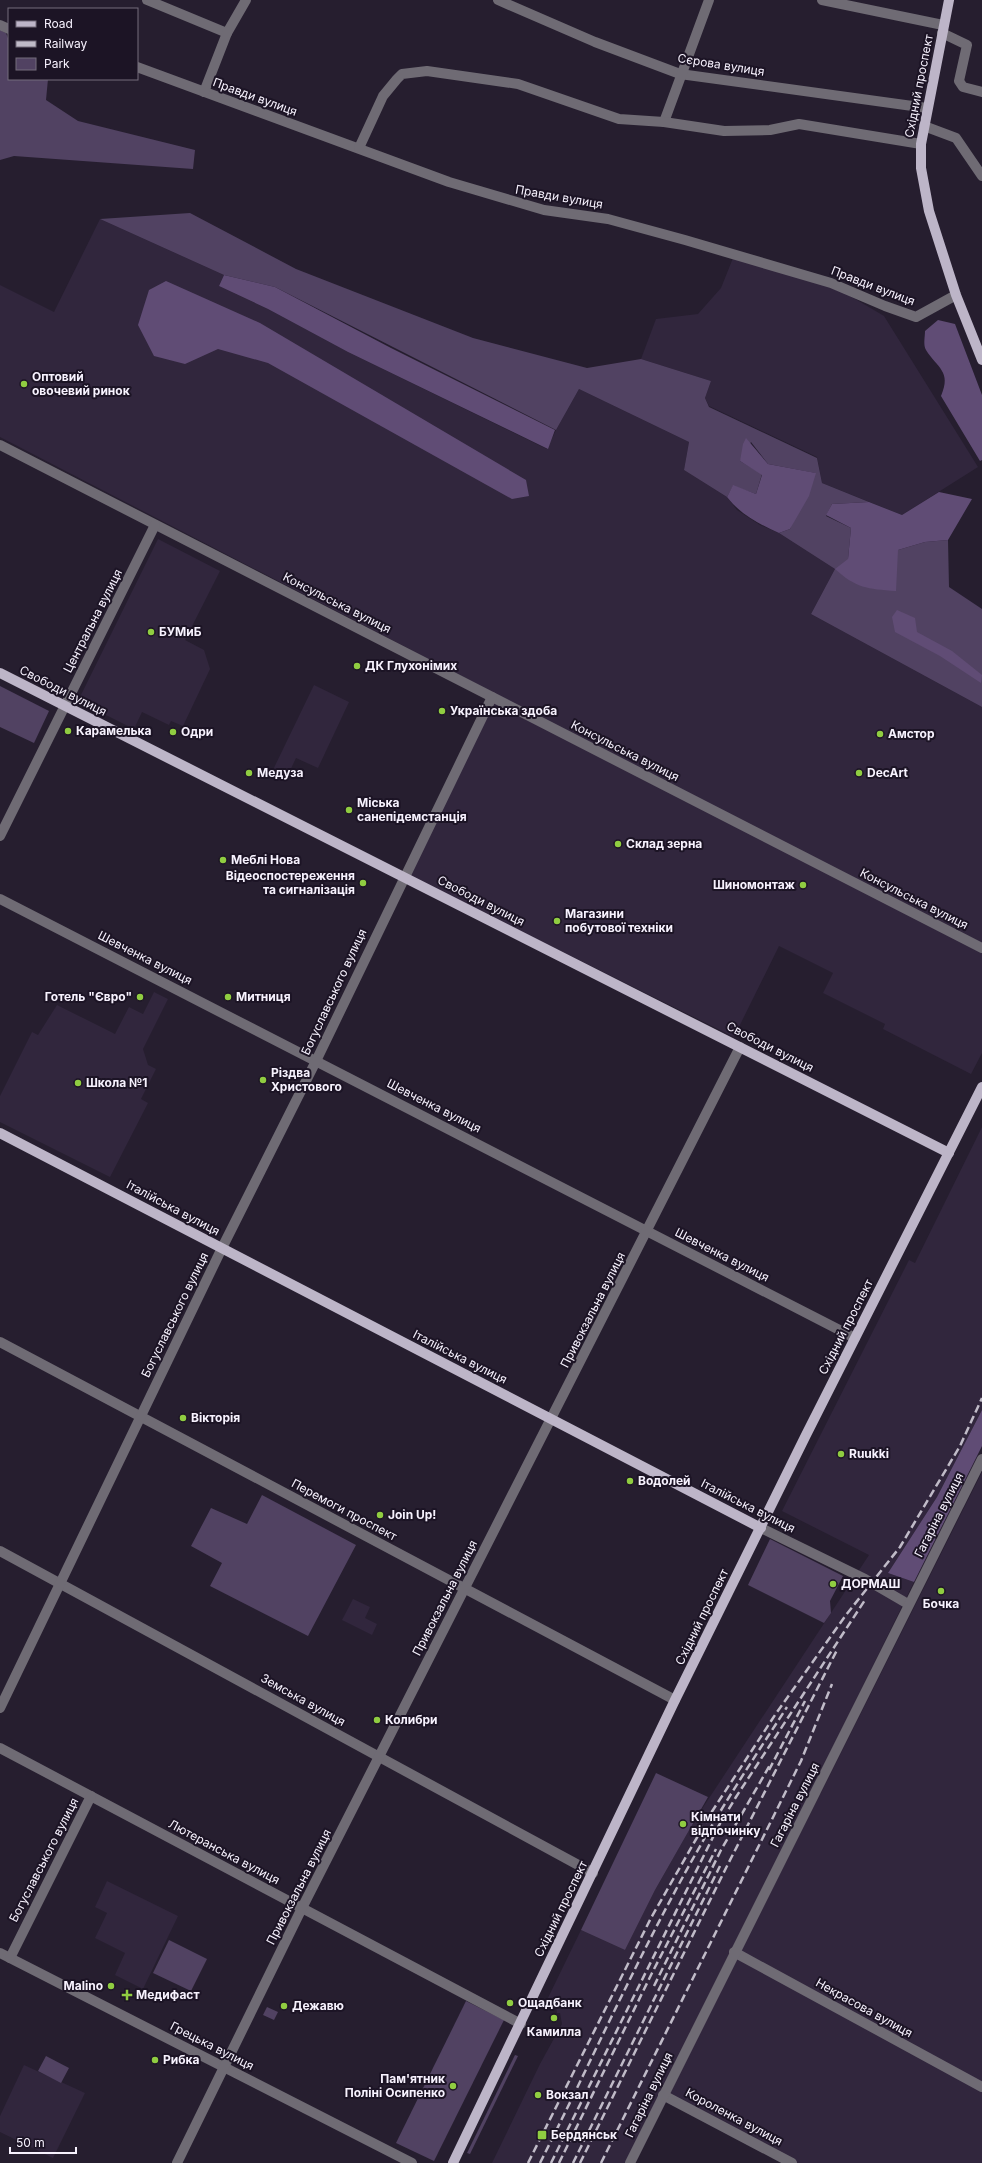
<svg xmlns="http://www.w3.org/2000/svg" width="982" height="2163" font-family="Inter,sans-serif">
	<rect width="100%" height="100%" fill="#261e2f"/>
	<g fill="#31263d">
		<polygon points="100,219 224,275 219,286 268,309 348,352 547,449 556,430 579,389 689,442 684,470 727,497 737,510 760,525 779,533 835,569 811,614 982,707 982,1053 971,1074 883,1029 885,1024 823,993 833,973 779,946 734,1037 408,875 496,694 0,437 0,285 54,312"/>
		<polygon points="733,258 840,290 884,316 978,467 902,515 822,483 817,457 709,406 705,398 711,381 641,359 656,319 698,314 721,288"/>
		<polygon points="158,539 220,571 185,640 204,650 210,669 183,726 171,721 169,725 142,712 134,729 78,701"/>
		<polygon points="314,685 349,702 318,768 296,758 285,781 271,774"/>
		<polygon points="154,992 168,999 143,1049 148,1065 156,1069 141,1099 148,1103 110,1177 0,1122 0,1096 32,1032 38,1035 57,1005 115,1034 129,1007 143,1014"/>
		<polygon points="982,1127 982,1410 937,1497 888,1573 914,1582 807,1800 625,2163 492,2163 540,2064 562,2024 560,2013 557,2013 556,2005 547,2006 546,2002 581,1930 625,1950 655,1890 696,1818 869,1555 782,1511 909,1260 915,1263"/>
		<polygon points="982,1472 982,2163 792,2163 668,2097"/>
		<polygon points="353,1599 370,1607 365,1618 377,1624 372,1635 342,1620"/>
		<polygon points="107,1881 178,1916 143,1989 115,1975 125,1953 95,1938 107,1913 95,1907"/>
		<polygon points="24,2065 85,2093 53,2158 0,2132 0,2116"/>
	</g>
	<g fill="#514262">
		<polygon points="0,30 6,33 9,41 9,79 48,79 46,100 78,121 195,150 193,169 14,156 0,160"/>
		<polygon points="190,213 296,269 473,338 587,368 641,359 711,381 705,398 709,407 817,458 822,483 869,502 832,504 826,516 851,528 848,559 898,550 925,542 948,540 949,587 982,609 982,707 811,614 835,569 779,533 790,529 815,473 768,464 751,442 740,461 762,474 756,494 733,486 727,497 684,470 689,442 579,389 556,430 275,287 224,275 100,219"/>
		<polygon points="0,686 49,711 34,743 0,727"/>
		<polygon points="262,1495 356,1545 308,1636 210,1586 222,1563 191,1546 211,1508 247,1524"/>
		<polygon points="770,1539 843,1576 830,1601 831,1613 824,1623 748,1585"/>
		<polygon points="656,1773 708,1797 655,1890 625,1950 581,1930"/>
		<polygon points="169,1940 207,1959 191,1991 153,1973"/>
		<polygon points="466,2001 504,2020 434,2161 396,2143"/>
		<polygon points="267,2007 278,2012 274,2020 263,2015"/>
		<polygon points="515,2055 518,2056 470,2154 467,2153"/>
		<polygon points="46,2056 69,2068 61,2083 38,2071"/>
	</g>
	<g fill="#604c75">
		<polygon points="224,275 275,287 391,348 555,430 548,449 348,352 268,309 219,286"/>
		<polygon points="166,281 260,323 526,480 529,496 512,499 268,363 218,349 185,364 154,356 138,325 149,290"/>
		<path d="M938 320 955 324 982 395V460L980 461 941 396C952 371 937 368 926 350 923 345 925 337 925 331Z"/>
		<path d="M746 438 768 464 816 473 809 496 790 529 779 533C759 524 741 515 727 497L733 485 756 494 762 475 740 461 743 444Z"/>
		<path d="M939 492 972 499 948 540 925 542 898 550 896 591C867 589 856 588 835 569L848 559 851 528 826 515 832 504 869 502 902 515Z"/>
		<polygon points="897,610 915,618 917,632 952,651 982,675 981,683 940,656 895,632 892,617"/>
		<polygon points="982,1410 982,1446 914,1582 888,1573 937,1497"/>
	</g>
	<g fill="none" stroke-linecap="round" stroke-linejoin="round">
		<g stroke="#6f6b74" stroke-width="10">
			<polyline points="147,0 227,33"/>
			<polyline points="498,0 595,42 680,74 927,108"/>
			<polyline points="822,0 943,25"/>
			<polyline points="0,25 9,29"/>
			<polyline points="942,33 967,45 959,81 963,87 982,92"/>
			<polyline points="137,67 449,182 544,210 608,219 685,240 831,283 885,306 916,317 956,295"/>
			<polyline points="204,92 227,33 246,0"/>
			<polyline points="664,122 709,0"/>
			<polyline points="924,126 956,138 982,176"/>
			<polyline points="359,148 383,96 397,79 402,74 427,71 518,84 619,119 664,122 724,131 770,130 799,124 921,144"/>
			<polyline points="0,445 982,948"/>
			<polyline points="0,836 155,525"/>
			<polyline points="0,899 855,1338"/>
			<polyline points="0,1342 675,1700"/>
			<polyline points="761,1528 865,1579 908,1604"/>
			<polyline points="0,1551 593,1873"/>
			<polyline points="0,1708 222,1248 316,1061 492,697"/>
			<polyline points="0,1748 521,2024"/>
			<polyline points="734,1952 982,2087"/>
			<polyline points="0,1953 412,2163"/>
			<polyline points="10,1958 91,1796"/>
			<polyline points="663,2095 792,2163"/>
			<polyline points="177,2163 302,1908 740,1047"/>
			<polyline points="630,2163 982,1459"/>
		</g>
		<g stroke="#bdb5c8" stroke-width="10">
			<polyline points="949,0 921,144 921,168 929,211 956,295 982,360"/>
			<polyline points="0,673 949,1153"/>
			<polyline points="0,1133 761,1528"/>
			<polyline points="453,2163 675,1700 806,1435 982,1087"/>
		</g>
		<g stroke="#c0bbc8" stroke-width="2.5" stroke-dasharray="8 4" stroke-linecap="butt">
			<polyline points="769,1770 805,1701"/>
			<polyline points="654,1986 721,1850 770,1765"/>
			<polyline points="528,2163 651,1918 711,1813 775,1715 846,1615 900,1547 960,1446 982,1398"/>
			<path d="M540 2163C594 2056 643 1945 703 1841 729 1795 758 1752 787 1707"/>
			<polyline points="551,2163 718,1827 736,1797 865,1600"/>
			<polyline points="559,2163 652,1973 716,1849"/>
			<polyline points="573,2163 720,1866"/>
			<polyline points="580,2163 726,1868 837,1650"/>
			<polyline points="601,2163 801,1761 832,1684"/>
		</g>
	</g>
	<g fill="#90cd41" stroke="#1c1425" stroke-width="1.5">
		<circle cx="24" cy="384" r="4"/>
		<circle cx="151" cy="632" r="4"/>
		<circle cx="357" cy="666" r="4"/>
		<circle cx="442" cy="711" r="4"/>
		<circle cx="68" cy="731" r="4"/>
		<circle cx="173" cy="732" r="4"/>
		<circle cx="880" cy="734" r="4"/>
		<circle cx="249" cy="773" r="4"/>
		<circle cx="859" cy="773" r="4"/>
		<circle cx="349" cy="810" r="4"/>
		<circle cx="618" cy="844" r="4"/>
		<circle cx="223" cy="860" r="4"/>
		<circle cx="363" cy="883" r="4"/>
		<circle cx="803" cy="885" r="4"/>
		<circle cx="557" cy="921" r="4"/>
		<circle cx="140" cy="997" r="4"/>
		<circle cx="228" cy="997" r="4"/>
		<circle cx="263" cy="1080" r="4"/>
		<circle cx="78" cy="1083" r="4"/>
		<circle cx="183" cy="1418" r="4"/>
		<circle cx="841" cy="1454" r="4"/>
		<circle cx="630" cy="1481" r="4"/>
		<circle cx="380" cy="1515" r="4"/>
		<circle cx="833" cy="1584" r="4"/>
		<circle cx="941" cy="1591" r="4"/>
		<circle cx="377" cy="1720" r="4"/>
		<circle cx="683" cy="1824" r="4"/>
		<circle cx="111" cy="1986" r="4"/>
		<path d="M125 1989h4v4h4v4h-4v4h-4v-4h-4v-4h4z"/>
		<circle cx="510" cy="2003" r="4"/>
		<circle cx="284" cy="2006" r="4"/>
		<circle cx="554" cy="2018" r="4"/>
		<circle cx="155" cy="2060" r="4"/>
		<circle cx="453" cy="2086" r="4"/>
		<circle cx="538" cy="2095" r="4"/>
		<rect x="537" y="2130" width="10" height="10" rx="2"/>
	</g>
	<g text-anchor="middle" stroke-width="4" stroke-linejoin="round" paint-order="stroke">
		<g font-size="12" fill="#f7f2fe" stroke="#1c1425">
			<text transform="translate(721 65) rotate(9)" y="4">Сєрова вулиця</text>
			<text transform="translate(919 86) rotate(-79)" y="4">Східний проспект</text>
			<text transform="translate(255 97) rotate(20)" y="4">Правди вулиця</text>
			<text transform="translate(559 197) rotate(10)" y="4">Правди вулиця</text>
			<text transform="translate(873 286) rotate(21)" y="4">Правди вулиця</text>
			<text transform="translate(337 603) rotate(27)" y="4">Консульська вулиця</text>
			<text transform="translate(93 621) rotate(-63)" y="4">Центральна вулиця</text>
			<text transform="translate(63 691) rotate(27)" y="4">Свободи вулиця</text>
			<text transform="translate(625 751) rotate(27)" y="4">Консульська вулиця</text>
			<text transform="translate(914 899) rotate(27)" y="4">Консульська вулиця</text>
			<text transform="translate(481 901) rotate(27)" y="4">Свободи вулиця</text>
			<text transform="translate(145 958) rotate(27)" y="4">Шевченка вулиця</text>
			<text transform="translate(334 992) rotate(-65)" y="4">Богуславського вулиця</text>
			<text transform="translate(770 1047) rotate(27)" y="4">Свободи вулиця</text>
			<text transform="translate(434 1106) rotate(27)" y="4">Шевченка вулиця</text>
			<text transform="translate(173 1208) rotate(28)" y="4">Італійська вулиця</text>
			<text transform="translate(722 1255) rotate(27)" y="4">Шевченка вулиця</text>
			<text transform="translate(593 1310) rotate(-63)" y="4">Привокзальна вулиця</text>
			<text transform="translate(175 1315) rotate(-64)" y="4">Богуславського вулиця</text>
			<text transform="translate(846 1327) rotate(-63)" y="4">Східний проспект</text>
			<text transform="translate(460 1357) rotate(27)" y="4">Італійська вулиця</text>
			<text transform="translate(748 1506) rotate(27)" y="4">Італійська вулиця</text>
			<text transform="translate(344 1510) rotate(28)" y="4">Перемоги проспект</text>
			<text transform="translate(939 1515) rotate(-63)" y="4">Гагаріна вулиця</text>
			<text transform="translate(445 1598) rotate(-63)" y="4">Привокзальна вулиця</text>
			<text transform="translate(702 1617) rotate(-64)" y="4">Східний проспект</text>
			<text transform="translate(303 1700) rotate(29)" y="4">Земська вулиця</text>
			<text transform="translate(795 1805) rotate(-63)" y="4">Гагаріна вулиця</text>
			<text transform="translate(224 1852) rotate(28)" y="4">Лютеранська вулиця</text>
			<text transform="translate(44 1860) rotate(-63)" y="4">Богуславського вулиця</text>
			<text transform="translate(299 1887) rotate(-63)" y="4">Привокзальна вулиця</text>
			<text transform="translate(561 1909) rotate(-64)" y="4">Східний проспект</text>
			<text transform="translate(864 2008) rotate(29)" y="4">Некрасова вулиця</text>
			<text transform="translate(212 2046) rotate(27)" y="4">Грецька вулиця</text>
			<text transform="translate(649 2095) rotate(-64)" y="4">Гагаріна вулиця</text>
			<text transform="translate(734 2117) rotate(28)" y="4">Короленка вулиця</text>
		</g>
		<g font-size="12" font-weight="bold" fill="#f7f2fe" stroke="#1c1425" text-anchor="start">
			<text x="32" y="381">Оптовий<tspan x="32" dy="14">овочевий ринок</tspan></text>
			<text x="159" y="636">БУМиБ</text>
			<text x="365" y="670">ДК Глухонімих</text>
			<text x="450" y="715">Українська здоба</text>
			<text x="76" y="735">Карамелька</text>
			<text x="181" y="736">Одри</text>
			<text x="888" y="738">Амстор</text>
			<text x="257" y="777">Медуза</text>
			<text x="867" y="777">DecArt</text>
			<text x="357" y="807">Міська<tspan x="357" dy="14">санепідемстанція</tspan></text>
			<text x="626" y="848">Склад зерна</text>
			<text x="231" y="864">Меблі Нова</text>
			<text x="355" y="880" text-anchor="end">Відеоспостереження<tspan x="355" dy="14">та сигналізація</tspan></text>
			<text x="795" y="889" text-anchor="end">Шиномонтаж</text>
			<text x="565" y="918">Магазини<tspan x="565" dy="14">побутової техніки</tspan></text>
			<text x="132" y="1001" text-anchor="end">Готель "Євро"</text>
			<text x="236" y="1001">Митниця</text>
			<text x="271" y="1077">Різдва<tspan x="271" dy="14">Христового</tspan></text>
			<text x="86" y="1087">Школа №1</text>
			<text x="191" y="1422">Вікторія</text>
			<text x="849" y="1458">Ruukki</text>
			<text x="638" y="1485">Водолей</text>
			<text x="388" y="1519">Join Up!</text>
			<text x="841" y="1588">ДОРМАШ</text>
			<text x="941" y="1608" text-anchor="middle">Бочка</text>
			<text x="385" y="1724">Колибри</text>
			<text x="691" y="1821">Кімнати<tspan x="691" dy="14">відпочинку</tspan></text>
			<text x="103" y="1990" text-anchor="end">Malino</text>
			<text x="136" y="1999">Медифаст</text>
			<text x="518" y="2007">Ощадбанк</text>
			<text x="292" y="2010">Дежавю</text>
			<text x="554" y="2036" text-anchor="middle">Камилла</text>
			<text x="163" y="2064">Рибка</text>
			<text x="445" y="2083" text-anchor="end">Пам'ятник<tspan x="445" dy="14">Поліні Осипенко</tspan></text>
			<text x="546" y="2099">Вокзал</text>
			<text x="551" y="2139">Бердянськ</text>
		</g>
	</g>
	<rect x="8" y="8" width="130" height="72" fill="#1c1425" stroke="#746d7c"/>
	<rect x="16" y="21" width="20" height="6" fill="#bdb5c8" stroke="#746d7c"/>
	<text x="44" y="28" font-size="12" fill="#f7f2fe">Road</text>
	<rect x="16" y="41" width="20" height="6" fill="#c0bbc8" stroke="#746d7c"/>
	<text x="44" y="48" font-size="12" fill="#f7f2fe">Railway</text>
	<rect x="16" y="58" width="20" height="12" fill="#514262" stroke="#746d7c"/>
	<text x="44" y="68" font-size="12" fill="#f7f2fe">Park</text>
	<path d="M10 2147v6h66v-6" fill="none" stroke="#f7f2fe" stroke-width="2"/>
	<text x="16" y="2147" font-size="12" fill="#f7f2fe" stroke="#1c1425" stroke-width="3" paint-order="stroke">50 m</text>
</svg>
